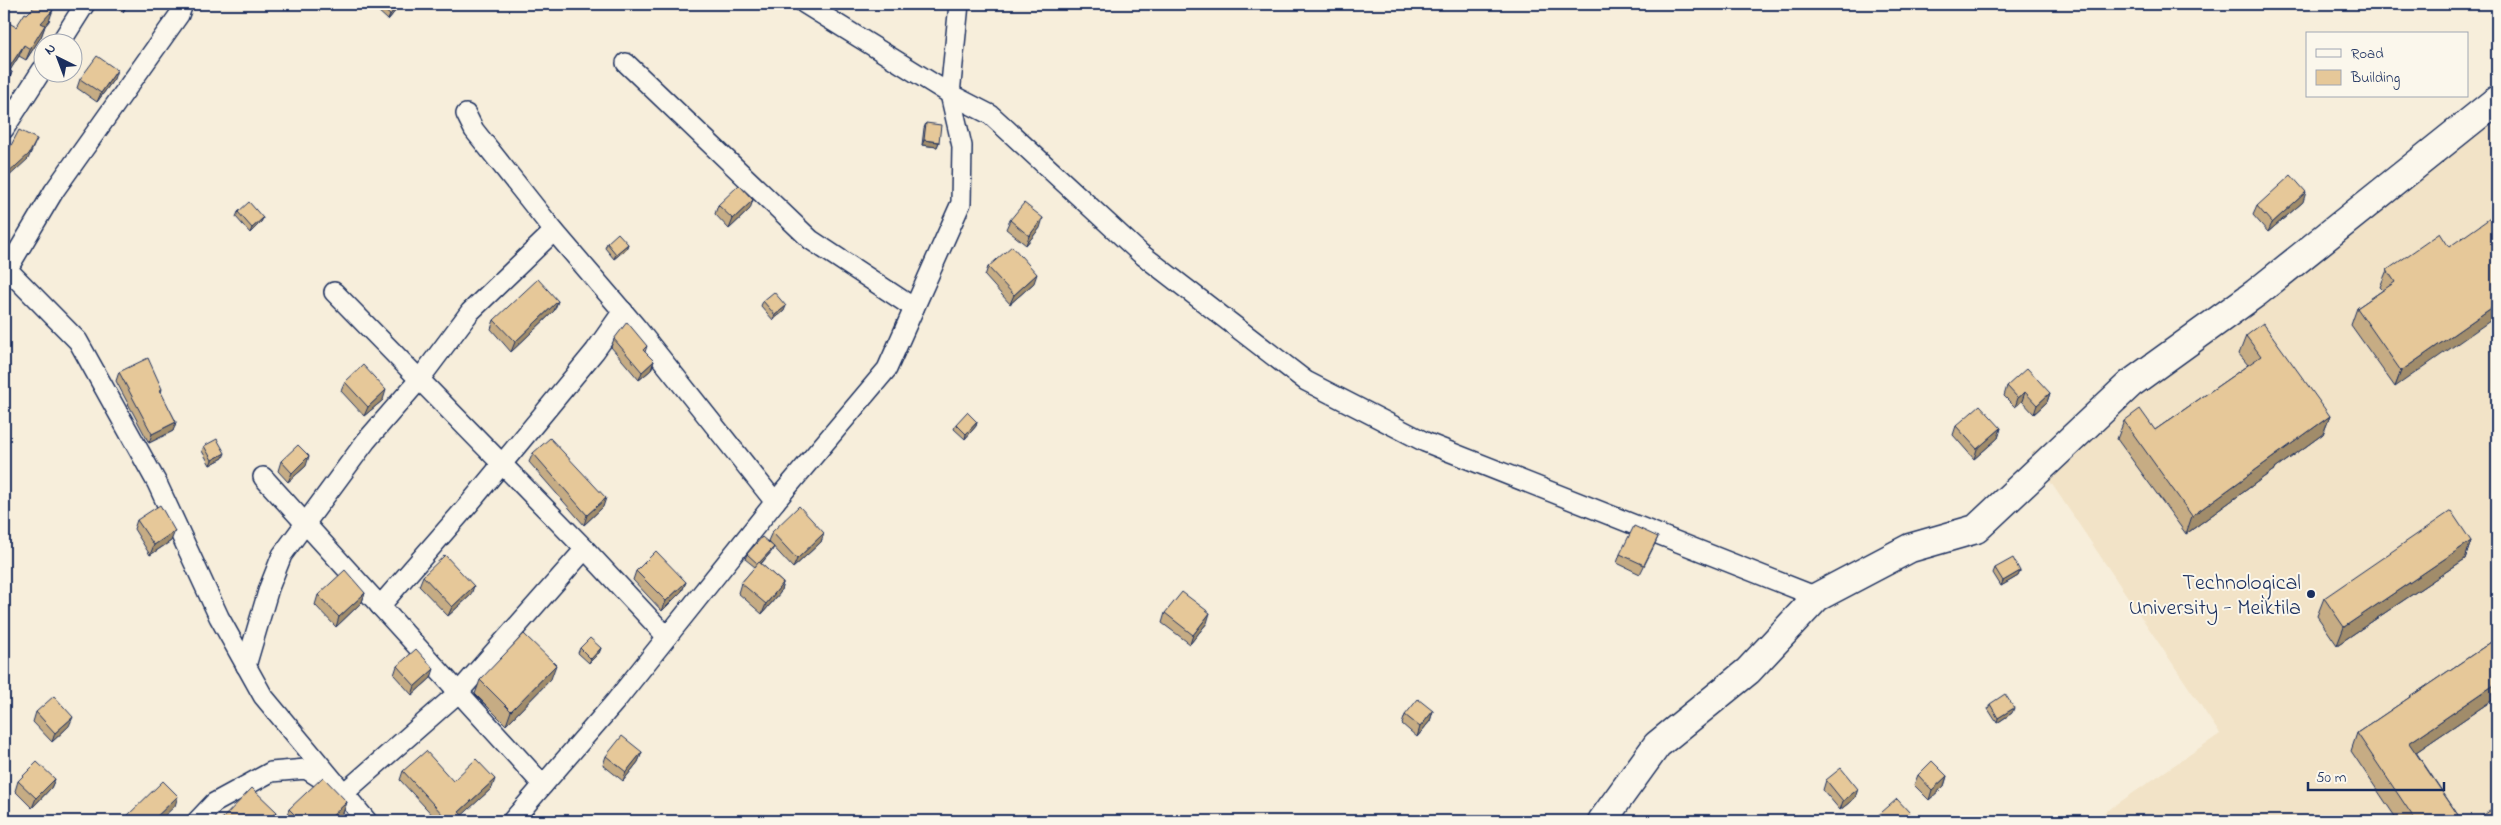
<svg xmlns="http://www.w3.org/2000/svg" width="2501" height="825" font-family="'Indie Flower',sans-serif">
	<rect width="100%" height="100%" fill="#f7eedb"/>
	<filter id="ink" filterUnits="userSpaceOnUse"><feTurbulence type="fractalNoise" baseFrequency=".02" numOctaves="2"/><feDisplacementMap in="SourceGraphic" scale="10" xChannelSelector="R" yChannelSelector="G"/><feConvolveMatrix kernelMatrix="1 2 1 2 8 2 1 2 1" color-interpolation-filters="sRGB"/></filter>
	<g filter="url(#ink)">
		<polygon fill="#f2e3c7" points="2497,110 2497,821 2092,821 2220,734 2031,453 2254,302"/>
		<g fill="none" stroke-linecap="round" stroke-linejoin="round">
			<defs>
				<g id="street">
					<polyline points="805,4 950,94 991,115 1140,253 1306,381 1425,442 1817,597"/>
					<polyline points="61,42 85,4"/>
					<polyline points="626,63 811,240 914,308"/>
					<polyline points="466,114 474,130 554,231 637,328 775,502"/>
					<polyline points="4,129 42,70"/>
					<polyline points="7,269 78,341 157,483 219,617 263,696 367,821"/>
					<polyline points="4,275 54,191 179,15 183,4"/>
					<polyline points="334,292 585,549 667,637"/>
					<polyline points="263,477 543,785"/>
					<polyline points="380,606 469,504 595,351 623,311"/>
					<polyline points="246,666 269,588 282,555 366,441 419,380 470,312 554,231"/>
					<polyline points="197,821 214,803 271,772 306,769 344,793 458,693 585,549"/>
					<polyline points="512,821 615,702 775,502 887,369 961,203 962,146 950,94 959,4"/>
				</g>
				<polyline id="secondary" points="1602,821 1657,745 1748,671 1817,597 1910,548 1976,529 2130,384 2256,293 2497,100"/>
			</defs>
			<use href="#street" stroke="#1b2f5e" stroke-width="22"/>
			<use href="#secondary" stroke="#1b2f5e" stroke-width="31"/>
			<use href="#street" stroke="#fbf7ec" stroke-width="19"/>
			<use href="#secondary" stroke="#fbf7ec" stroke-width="28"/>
		</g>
		<g fill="#c6ac84" stroke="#1b2f5e">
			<polygon points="37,4 56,4 52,10 49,21 45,26 41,37 26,60 19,56 10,70 12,72 8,83 16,27"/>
			<polygon points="108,4 128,4 123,12"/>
			<polygon points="398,4 397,9 388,20 377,10 378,5"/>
			<polygon points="80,79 114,79 97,102 77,88"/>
			<polygon points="926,123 939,142 937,147 922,145 924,128"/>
			<polygon points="2303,202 2268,232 2253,215 2257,206"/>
			<polygon points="718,205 750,209 729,229 715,214"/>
			<polygon points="238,212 263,218 261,222 250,233 236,217"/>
			<polygon points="1010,220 1040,228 1026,245 1006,229"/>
			<polygon points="607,243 628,244 626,249 614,259 605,248"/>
			<polygon points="2449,247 2395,387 2351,325 2357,308 2383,290 2380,287 2387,270"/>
			<polygon points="988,267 1034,283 1010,304 985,276"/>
			<polygon points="558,301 554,311 511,352 491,329 494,320"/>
			<polygon points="763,301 784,311 773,320 761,306"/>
			<polygon points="2246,336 2330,416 2323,434 2186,534 2117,439 2124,421 2155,430 2248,365 2239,354"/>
			<polygon points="614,339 647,346 645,352 654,361 651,370 639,380 611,347"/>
			<polygon points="119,372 162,389 161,393 176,422 173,431 149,443 116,381"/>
			<polygon points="345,382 383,400 364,416 341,391"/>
			<polygon points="2007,386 2050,393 2047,402 2034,414 2022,401 2015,407 2004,396"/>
			<polygon points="977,422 976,426 965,439 954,429 956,424"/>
			<polygon points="1956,426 2001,428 1998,438 1974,459 1953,435"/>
			<polygon points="204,446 223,458 210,465 202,451"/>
			<polygon points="533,453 603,507 584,525 529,462"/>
			<polygon points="281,461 306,466 288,482 278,471"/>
			<polygon points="137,520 171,541 150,555 134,529"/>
			<polygon points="772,532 824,533 821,542 793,568 768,541"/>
			<polygon points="1658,537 1654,546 1640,574 1617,563 1620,554"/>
			<polygon points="2471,541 2465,559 2337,645 2317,616 2324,598"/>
			<polygon points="772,551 761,564 783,583 780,593 762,614 738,593 741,583 755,567 745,559 747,554"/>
			<polygon points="1995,568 2020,571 2018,576 2001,586 1993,573"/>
			<polygon points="636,571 686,582 682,591 662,611 633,580"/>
			<polygon points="423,576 471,595 448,616 419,586"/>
			<polygon points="365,593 362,602 336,627 315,605 318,595"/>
			<polygon points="1165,613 1207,623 1190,644 1162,623"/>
			<polygon points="2497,638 2497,697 2416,752 2462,821 2398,821 2351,751 2357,733"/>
			<polygon points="580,648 601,648 599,653 589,663 578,653"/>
			<polygon points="397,666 431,678 412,695 394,675"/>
			<polygon points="551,679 506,725 475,694 480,680"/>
			<polygon points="1990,704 2012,713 1997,723 1988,709"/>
			<polygon points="1433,711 1430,721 1417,737 1402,724 1405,715"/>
			<polygon points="36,712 69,726 52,742 33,722"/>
			<polygon points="642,752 638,762 623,781 603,765 606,756"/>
			<polygon points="403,771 453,781 492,788 462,815 468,821 438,821 400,780"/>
			<polygon points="1918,775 1947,776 1944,786 1929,800 1914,785"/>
			<polygon points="55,779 51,788 32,808 15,791 18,781"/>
			<polygon points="1826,780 1855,798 1840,810 1823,790"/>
			<polygon points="347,802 342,816 336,821 285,821 289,809"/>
		</g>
		<g fill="#a18c6b" stroke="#1b2f5e">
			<polygon points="53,4 56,4 50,14 53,10 49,21 45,26 41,37 26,60 41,23"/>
			<polygon points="126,4 128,4 123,12"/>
			<polygon points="398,4 397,9 388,20 390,15"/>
			<polygon points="24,45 19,56 4,80 8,69"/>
			<polygon points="117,70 114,79 97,102 101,93"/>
			<polygon points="12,72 8,83 4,89 4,84"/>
			<polygon points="37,139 28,159 4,181 5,176"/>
			<polygon points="924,140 939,142 937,147 922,145"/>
			<polygon points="2306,192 2303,202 2268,232 2272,223"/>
			<polygon points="753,200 750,209 729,229 733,219"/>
			<polygon points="263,218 261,222 250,233 252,228"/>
			<polygon points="1043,218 1040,228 1026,245 1029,236"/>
			<polygon points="628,244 626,249 614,259 616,254"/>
			<polygon points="1037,274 1034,283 1010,304 1014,295"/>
			<polygon points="558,301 554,311 511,352 515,342"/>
			<polygon points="2497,304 2497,316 2395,387 2401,371"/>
			<polygon points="786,306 784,311 773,320 775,315"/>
			<polygon points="654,361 651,370 639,380 642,372"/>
			<polygon points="386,390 383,400 364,416 368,407"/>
			<polygon points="2025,392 2022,401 2015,407 2018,398"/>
			<polygon points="2050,393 2047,402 2034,414 2037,405"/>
			<polygon points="2330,416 2323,434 2186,534 2192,516"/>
			<polygon points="176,422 173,431 149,443 152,434"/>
			<polygon points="977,422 976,426 965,439 966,434"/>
			<polygon points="2001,428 1998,438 1974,459 1977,449"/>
			<polygon points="225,453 223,458 210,465 212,460"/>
			<polygon points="309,456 306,466 288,482 292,473"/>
			<polygon points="606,498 603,507 584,525 587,515"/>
			<polygon points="175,531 171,541 150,555 154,545"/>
			<polygon points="824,533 821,542 793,568 797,559"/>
			<polygon points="2471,541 2465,559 2337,645 2344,627"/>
			<polygon points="774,547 772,551 756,569 758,564"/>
			<polygon points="2020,571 2018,576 2001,586 2003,581"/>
			<polygon points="686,582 682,591 662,611 666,601"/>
			<polygon points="783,583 780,593 762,614 766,604"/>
			<polygon points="474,586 471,595 448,616 452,607"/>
			<polygon points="365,593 362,602 336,627 339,617"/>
			<polygon points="1210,613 1207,623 1190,644 1193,635"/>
			<polygon points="601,648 599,653 589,663 591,659"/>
			<polygon points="556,665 551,679 506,725 511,711"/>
			<polygon points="434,669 431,678 412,695 415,686"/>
			<polygon points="2497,683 2497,697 2403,761 2409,743"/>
			<polygon points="2014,708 2012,713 1997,723 1998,718"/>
			<polygon points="1433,711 1430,721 1417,737 1420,727"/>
			<polygon points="73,717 69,726 52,742 55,733"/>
			<polygon points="642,752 638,762 623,781 626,772"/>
			<polygon points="1947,776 1944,786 1929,800 1932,790"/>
			<polygon points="55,779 51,788 32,808 36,798"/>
			<polygon points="495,779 492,788 456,821 459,812"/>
			<polygon points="1858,789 1855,798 1840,810 1843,801"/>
			<polygon points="178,796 175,806 159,821 152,821"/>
			<polygon points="347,802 342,816 336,821 327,821"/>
			<polygon points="277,812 273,821 267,821"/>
			<polygon points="1910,813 1907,821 1901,821"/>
		</g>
		<g fill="#e6c899" stroke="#1b2f5e">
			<polygon points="37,4 53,4 50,8 53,10 41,23 45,25 30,49 24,45 8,69 12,72 4,84 4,20 16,27 25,13 27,14"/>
			<polygon points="380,4 398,4 390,15 378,5"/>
			<polygon points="97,56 117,70 101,93 80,79"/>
			<polygon points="926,123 941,125 939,142 924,140"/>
			<polygon points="19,130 37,139 29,154 5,176 4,179 4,156 5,157"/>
			<polygon points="2291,175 2306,192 2272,223 2257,206"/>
			<polygon points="739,185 753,200 733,219 718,205"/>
			<polygon points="249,202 263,218 252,228 238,212"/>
			<polygon points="1024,203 1043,218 1029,236 1010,220"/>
			<polygon points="2496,214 2497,216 2497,304 2401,371 2357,308 2395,282 2387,270 2440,233 2449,247"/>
			<polygon points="618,233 628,244 616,254 607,243"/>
			<polygon points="1012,246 1037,274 1014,295 988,267"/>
			<polygon points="538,279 558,301 515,342 494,320"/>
			<polygon points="774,292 786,306 775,315 763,301"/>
			<polygon points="627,322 647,346 643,350 654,361 642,372 614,339"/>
			<polygon points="2263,323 2330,416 2192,516 2124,421 2140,409 2155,430 2261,356 2246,336"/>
			<polygon points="148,358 162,389 160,390 176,422 152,434 119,372"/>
			<polygon points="363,365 386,390 368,407 345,382"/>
			<polygon points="2027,368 2050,393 2037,405 2025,392 2018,398 2007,386"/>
			<polygon points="1980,405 2001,428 1977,449 1956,426"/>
			<polygon points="967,412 977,422 966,434 956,424"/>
			<polygon points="550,438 606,498 587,515 533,453"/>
			<polygon points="217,439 225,453 212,460 204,446"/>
			<polygon points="298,445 309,456 292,473 281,461"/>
			<polygon points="160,505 175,531 154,545 137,520"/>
			<polygon points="799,506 824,533 797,559 772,532"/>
			<polygon points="2451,511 2471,541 2344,627 2324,598"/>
			<polygon points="1634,526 1658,537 1644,565 1620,554"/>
			<polygon points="762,537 774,547 758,564 747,554"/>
			<polygon points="656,551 686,582 666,601 636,571"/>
			<polygon points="445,555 474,586 452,607 423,576"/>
			<polygon points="2013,558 2020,571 2003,581 1995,568"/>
			<polygon points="759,562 783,583 766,604 741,583"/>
			<polygon points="345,570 365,593 339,617 318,595"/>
			<polygon points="1182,592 1210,613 1193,635 1165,613"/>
			<polygon points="524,634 556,665 511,711 480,680"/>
			<polygon points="590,638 601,648 591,659 580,648"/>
			<polygon points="2497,638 2497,683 2409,743 2462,821 2416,821 2357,733"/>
			<polygon points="416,649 434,669 415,686 397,666"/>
			<polygon points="2005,694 2014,708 1998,718 1990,704"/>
			<polygon points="54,696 73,717 55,733 36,712"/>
			<polygon points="1418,699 1433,711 1420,727 1405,715"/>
			<polygon points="622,736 642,752 626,772 606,756"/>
			<polygon points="426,751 453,781 476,759 495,779 459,812 468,821 445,821 442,818 444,816 403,771"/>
			<polygon points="1932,761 1947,776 1932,790 1918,775"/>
			<polygon points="37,762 55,779 36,798 18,781"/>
			<polygon points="1841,768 1858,789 1843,801 1826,780"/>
			<polygon points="323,777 347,802 327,821 301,821 289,809"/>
			<polygon points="163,781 178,796 152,821 126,821 124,819"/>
			<polygon points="252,788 277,812 267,821 220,821"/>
			<polygon points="1897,799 1910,813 1901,821 1876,821 1874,819"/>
			<polygon points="2497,806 2497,821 2475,821"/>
			<polygon points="4,817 8,821 4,821"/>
		</g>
	</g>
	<circle fill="#1b2f5e" stroke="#fbf7ec" stroke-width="2" cx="2311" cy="594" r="5"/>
	<g text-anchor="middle" stroke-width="4" stroke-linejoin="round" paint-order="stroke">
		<g font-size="22" fill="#1b2f5e" stroke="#fbf7ec" text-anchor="end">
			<text x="2301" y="589">Technological<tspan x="2301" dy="25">University - Meiktila</tspan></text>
		</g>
	</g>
	<rect width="2501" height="825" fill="none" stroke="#fbf7ec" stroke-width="20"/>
	<rect x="10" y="10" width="2481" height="805" fill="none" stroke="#1b2f5e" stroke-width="2" filter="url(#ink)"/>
	<rect x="2306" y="32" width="162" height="65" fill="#fbf7ec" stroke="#a1a7b3"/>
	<rect x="2316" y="49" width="25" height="8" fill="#fbf7ec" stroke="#a1a7b3"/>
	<text x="2351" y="58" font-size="15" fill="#1b2f5e">Road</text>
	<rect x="2316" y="70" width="25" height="15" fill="#e6c899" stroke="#a1a7b3"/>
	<text x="2351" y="82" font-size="15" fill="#1b2f5e">Building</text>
	<g transform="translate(58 58) rotate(318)"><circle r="24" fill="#fbf7ec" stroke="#a1a7b3"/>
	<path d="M0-4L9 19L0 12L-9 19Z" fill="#1b2f5e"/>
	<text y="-8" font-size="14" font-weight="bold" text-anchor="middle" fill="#1b2f5e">N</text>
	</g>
	<path d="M2308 782v8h136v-8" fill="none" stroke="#1b2f5e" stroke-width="2.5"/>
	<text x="2316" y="782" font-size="15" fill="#1b2f5e" stroke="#fbf7ec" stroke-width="4" paint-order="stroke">50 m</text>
</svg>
